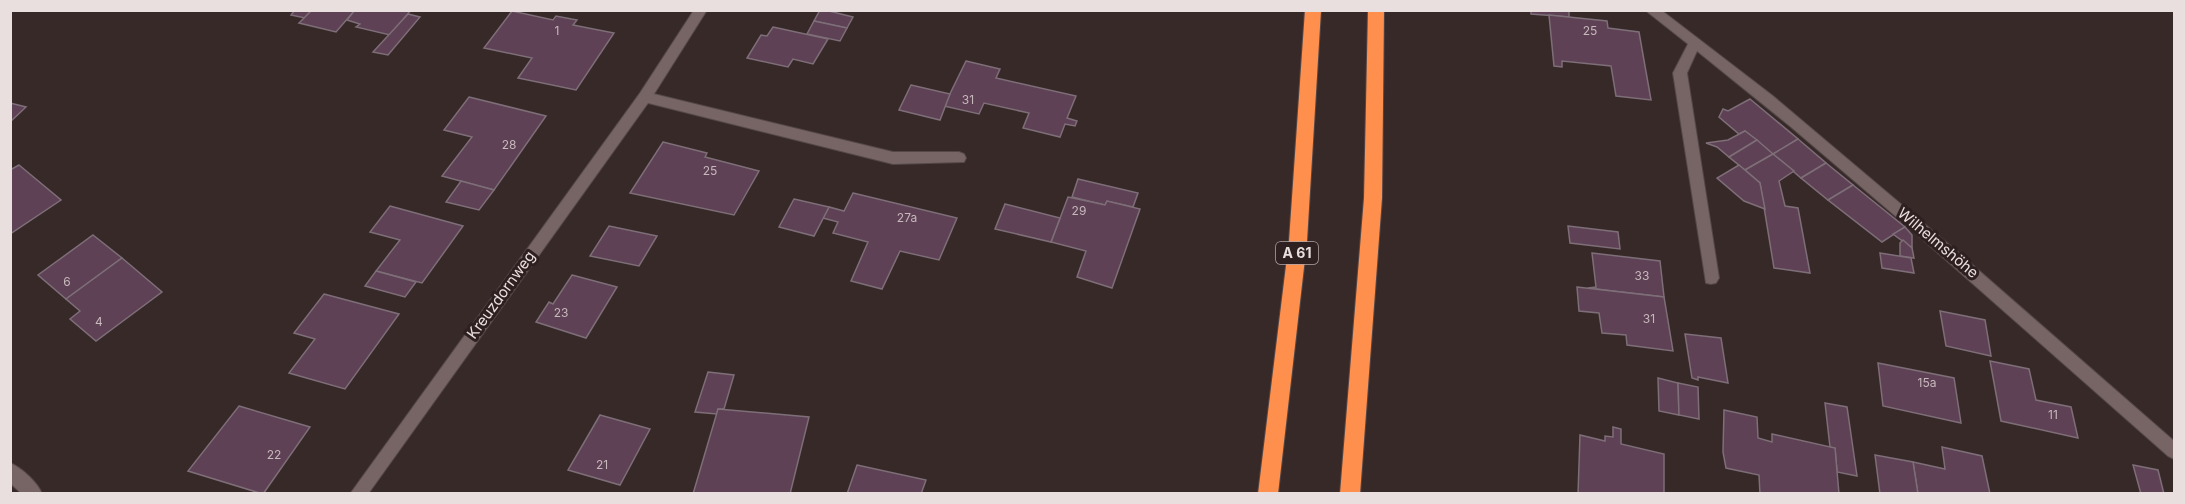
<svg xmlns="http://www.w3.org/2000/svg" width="2185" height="504" font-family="Inter,sans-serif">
	<rect width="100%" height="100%" fill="#382929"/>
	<g fill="#5e4154" stroke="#7d6e78" stroke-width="1.5">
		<polygon points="295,10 312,10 305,18 291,15"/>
		<polygon points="312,10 355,10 336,32 299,23"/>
		<polygon points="355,10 411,10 390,35 356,27 360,24 347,20"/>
		<polygon points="820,10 825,10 853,17 847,28 814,21"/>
		<polygon points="1531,10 1569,10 1569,17 1531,14"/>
		<polygon points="512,11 553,20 556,16 577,20 573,25 614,33 576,90 518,78 532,58 484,48"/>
		<polygon points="408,14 420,17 388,55 373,52"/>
		<polygon points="1549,15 1607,21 1608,28 1639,32 1651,100 1616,96 1611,66 1562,61 1562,67 1554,66"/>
		<polygon points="814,21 847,28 840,41 807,34"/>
		<polygon points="773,27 828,39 813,64 793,59 788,67 747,58 761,35 767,36"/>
		<polygon points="966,61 1000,69 996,78 1076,96 1067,118 1077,121 1075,126 1065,124 1060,137 1023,128 1029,113 984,103 979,114 944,106"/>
		<polygon points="911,85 950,94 940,120 899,110"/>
		<polygon points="469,97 546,116 494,190 442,176 472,137 444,130"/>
		<polygon points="1750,99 1798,139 1773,154 1745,131 1739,134 1719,117 1723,109 1728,111"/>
		<polygon points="10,103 26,107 10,122"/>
		<polygon points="1745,131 1757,140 1729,157 1717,147 1706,143 1728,140"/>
		<polygon points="1798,139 1826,163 1801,178 1773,154"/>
		<polygon points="1757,140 1773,154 1745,170 1729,157"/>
		<polygon points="663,142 707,153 705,157 759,171 734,215 630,193"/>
		<polygon points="1773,154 1794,171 1779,181 1785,206 1798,208 1810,273 1774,268 1760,183 1745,170"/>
		<polygon points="1826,163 1853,185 1828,200 1801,178"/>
		<polygon points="19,165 61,200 10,234 10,170"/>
		<polygon points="1739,165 1760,183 1765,209 1744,201 1717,178"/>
		<polygon points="1078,179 1138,193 1133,207 1107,201 1105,205 1072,197"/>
		<polygon points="461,181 494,190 479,210 446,202"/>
		<polygon points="1853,185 1905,227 1882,242 1828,200"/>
		<polygon points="853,193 957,218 939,260 900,251 882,289 851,281 868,242 833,233 838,222 823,218 829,207 844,211"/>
		<polygon points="1068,197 1105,205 1107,201 1140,209 1112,288 1077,277 1086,251 1051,242"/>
		<polygon points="794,199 829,207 814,236 779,227"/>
		<polygon points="1005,204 1060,218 1051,242 995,229"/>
		<polygon points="390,206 463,226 422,283 376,271 400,240 370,232"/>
		<polygon points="609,226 657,236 639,266 590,256"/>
		<polygon points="1568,226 1618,232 1620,249 1570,243"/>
		<polygon points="1905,227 1912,235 1912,248 1893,234"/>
		<polygon points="93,235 122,258 66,299 38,275"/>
		<polygon points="1903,240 1912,248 1914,258 1900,256 1900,243"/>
		<polygon points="1592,253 1660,261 1664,297 1588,288 1596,287"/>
		<polygon points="1880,253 1911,258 1914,273 1882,268"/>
		<polygon points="122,258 162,292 96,341 70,319 80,311 66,299"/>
		<polygon points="376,271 416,282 405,297 365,286"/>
		<polygon points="572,275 617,287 586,338 536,322 549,302 553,304"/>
		<polygon points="1577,287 1664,297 1673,351 1627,345 1626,335 1602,333 1599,313 1579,311"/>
		<polygon points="324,294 399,314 345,389 289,373 315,339 294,333"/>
		<polygon points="1940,311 1985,320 1991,356 1946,346"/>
		<polygon points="1685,334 1721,338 1728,383 1698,377 1698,380 1692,378"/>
		<polygon points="1990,361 2029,369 2036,400 2071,407 2078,438 2001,421"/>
		<polygon points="1878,363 1954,378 1961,423 1883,406"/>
		<polygon points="708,372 734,375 724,409 718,409 717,414 695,412"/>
		<polygon points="1658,378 1678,383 1679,415 1659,411"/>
		<polygon points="1678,383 1698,387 1699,419 1679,415"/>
		<polygon points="1825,403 1847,407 1857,476 1837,472 1835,448 1830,447"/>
		<polygon points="239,406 310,427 263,494 188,471"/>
		<polygon points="718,409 809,417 790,494 693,494"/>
		<polygon points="1724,410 1757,417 1758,438 1772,442 1772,434 1835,448 1839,494 1760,494 1759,475 1726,468 1723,452"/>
		<polygon points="600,415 650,429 620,485 568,470"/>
		<polygon points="1613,427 1621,429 1621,444 1664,454 1664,494 1578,494 1580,435 1605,441 1605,436 1613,437"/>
		<polygon points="1942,447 1982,456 1990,494 1918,494 1913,462 1945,469"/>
		<polygon points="1875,455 1913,462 1918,494 1880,494"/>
		<polygon points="857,465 926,480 921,494 847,494"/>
		<polygon points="2133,465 2158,470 2164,494 2141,494"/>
	</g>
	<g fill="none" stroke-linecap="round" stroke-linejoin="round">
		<defs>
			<g id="minor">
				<polygon points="694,10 707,10 654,94 893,152 959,152 964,154 966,158 964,162 893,164 648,103 368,494 350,494 640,93"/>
				<polygon points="1645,10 1661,10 1773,96 1960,254 2174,441 2174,459 2168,456 1913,231 1791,127 1697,51 1687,73 1719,278 1716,283 1711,284 1706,283 1673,73 1688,44"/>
				<path d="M10 463C22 468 38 483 42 494H22L10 483Z"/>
			</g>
			<g id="highway">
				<polygon points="1305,10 1321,10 1307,241 1278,494 1258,494 1289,241"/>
				<polygon points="1368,10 1384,10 1382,198 1360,494 1340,494 1364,198"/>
			</g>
		</defs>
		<use href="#minor" stroke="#544747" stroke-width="2"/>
		<use href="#highway" stroke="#544747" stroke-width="2"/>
		<use href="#minor" fill="#776566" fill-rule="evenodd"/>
		<use href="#highway" fill="#ff8f4d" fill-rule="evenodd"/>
	</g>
	<g text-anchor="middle" stroke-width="6" stroke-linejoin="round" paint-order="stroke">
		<g font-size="12" fill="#c7b8bc">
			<text x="557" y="35">1</text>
			<text x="1590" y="35">25</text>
			<text x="968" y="104">31</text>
			<text x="509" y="149">28</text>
			<text x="710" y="175">25</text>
			<text x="1079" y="215">29</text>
			<text x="907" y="222">27a</text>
			<text x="1642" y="280">33</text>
			<text x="67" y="286">6</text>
			<text x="561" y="317">23</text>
			<text x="1649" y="323">31</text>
			<text x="99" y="326">4</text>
			<text x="1927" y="387">15a</text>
			<text x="2053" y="419">11</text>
			<text x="274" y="459">22</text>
			<text x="602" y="469">21</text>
		</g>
		<rect fill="#2e1f20" stroke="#b2a5a6" stroke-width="1.5" x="1276" y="242" width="42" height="22" rx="4.5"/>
		<g font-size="14" font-weight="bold" fill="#eadfdf">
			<text x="1297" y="258">A 61</text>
		</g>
		<g font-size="15" fill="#eadfdf" stroke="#2e1f20">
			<text transform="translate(1938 243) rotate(40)" y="5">Wilhelmshöhe</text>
			<text transform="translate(501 295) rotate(-54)" y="5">Kreuzdornweg</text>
		</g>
	</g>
	<rect width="2185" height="504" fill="none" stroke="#eadfdf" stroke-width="24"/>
</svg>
